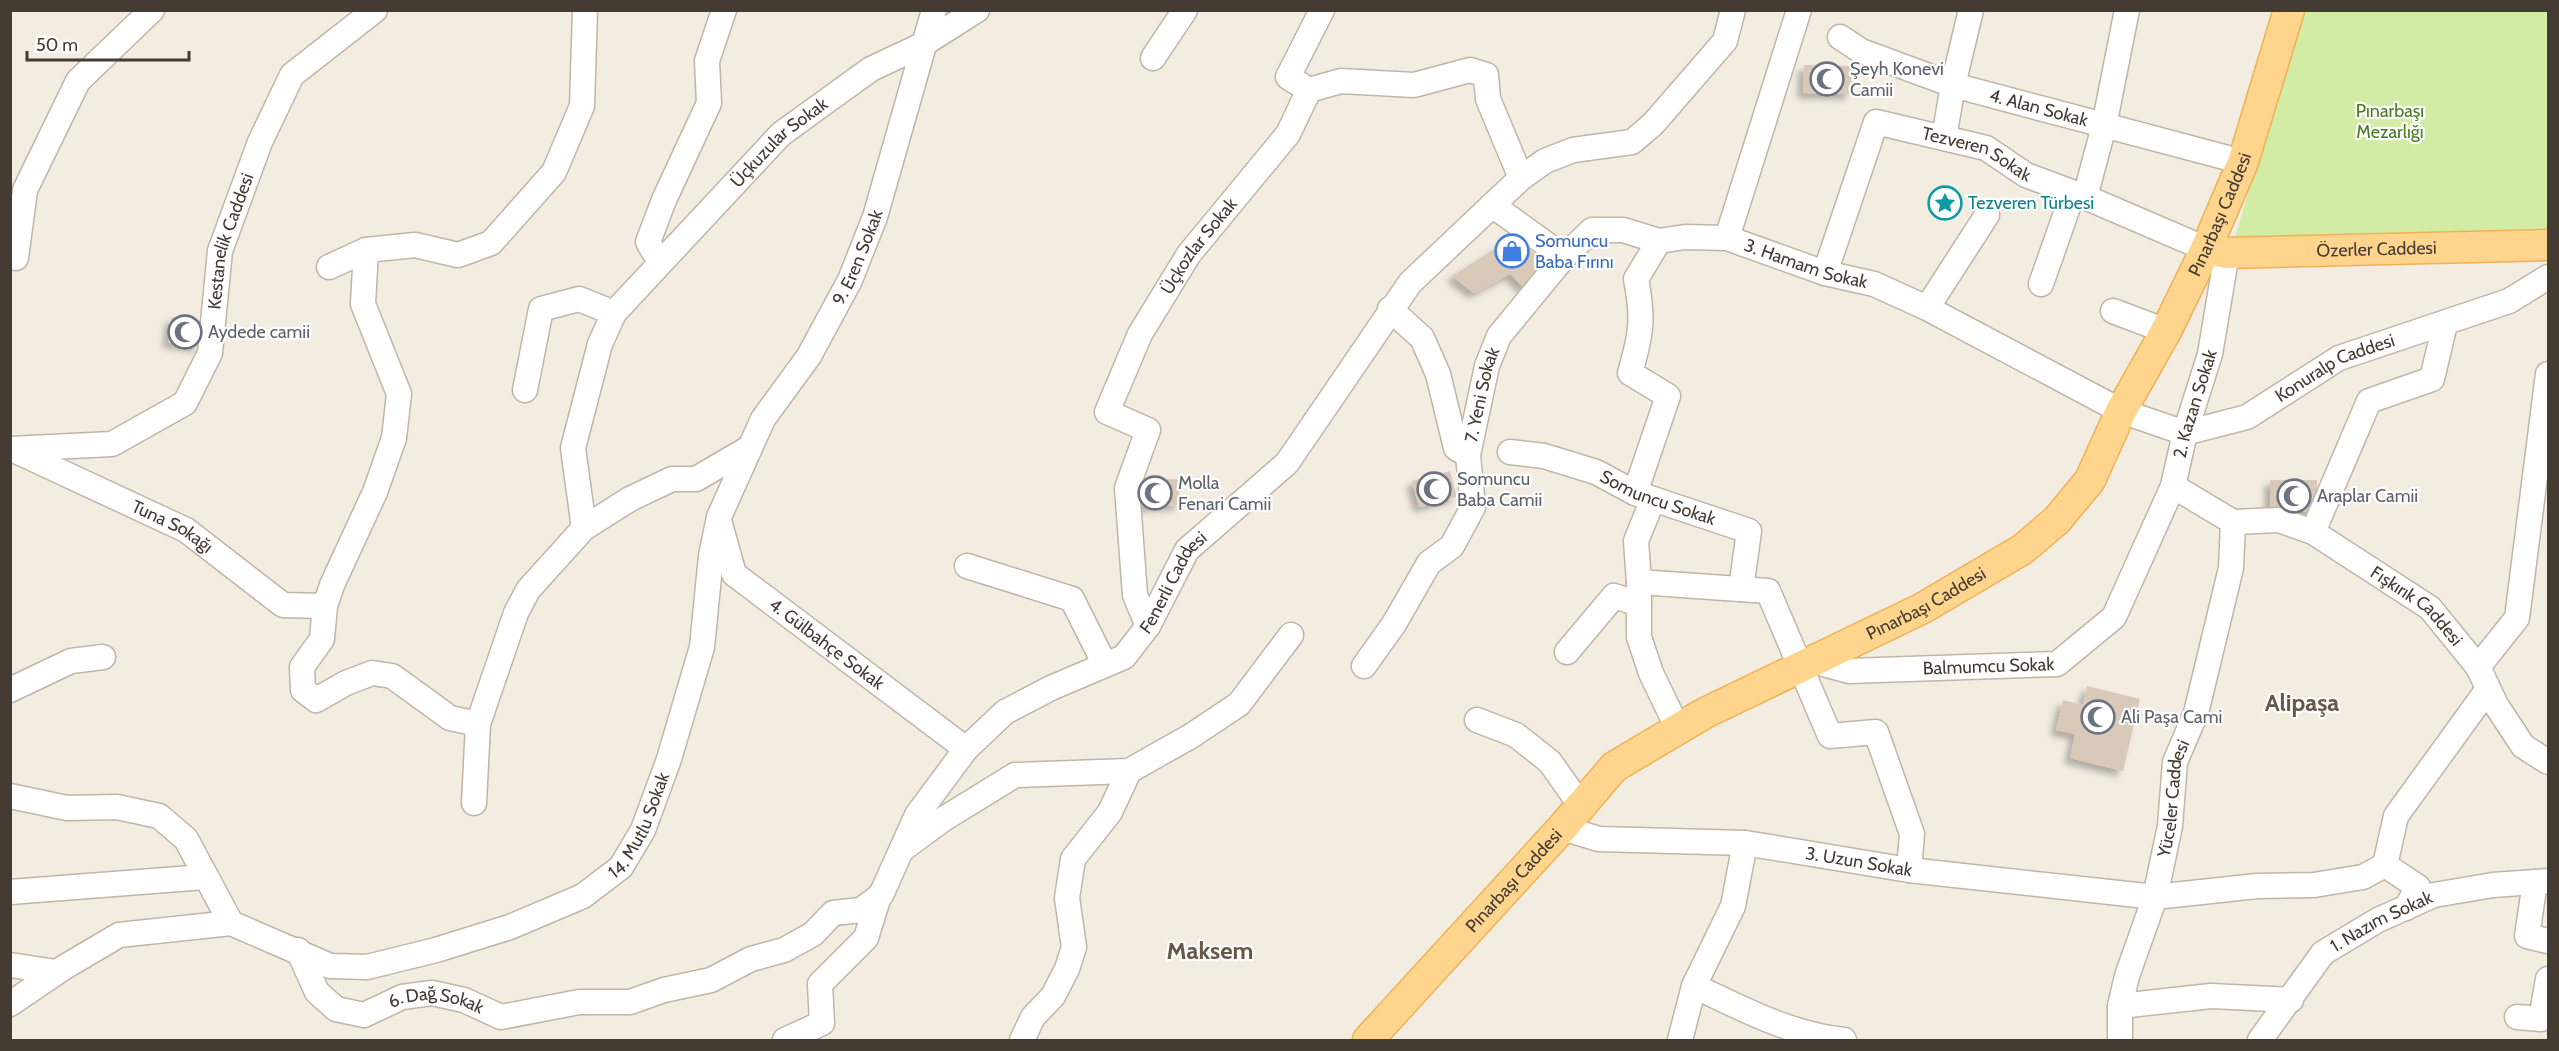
<svg xmlns="http://www.w3.org/2000/svg" width="2559" height="1051" font-family="Cabin,sans-serif">
	<defs>
		<filter id="shadow"><feDropShadow dx="-5.5" dy="5.5" stdDeviation="3" flood-color="#0004"/></filter>
	</defs>
	<rect width="100%" height="100%" fill="#f2ece1"/>
	<polygon fill="#d2eba5" points="2301,11 2548,11 2548,229 2235,238"/>
	<g fill="#d8c9b9" filter="url(#shadow)">
		<polygon points="1804,65 1852,66 1851,94 1803,93"/>
		<polygon points="1514,237 1550,266 1525,289 1510,274 1474,293 1452,276"/>
		<polygon points="171,317 202,321 199,347 168,342"/>
		<polygon points="1450,471 1457,497 1419,507 1412,481"/>
		<polygon points="1178,479 1180,505 1132,507 1131,481"/>
		<rect x="2270" y="480" width="47" height="32"/>
		<polygon points="2087,686 2140,699 2123,771 2070,758 2075,734 2056,730 2063,700 2083,705"/>
	</g>
	<g fill="none" stroke-linecap="round" stroke-linejoin="round">
		<defs>
			<g id="minor">
				<path id="s1" d="M1840 37 1861 51 1953 85 2243 162"/>
				<polyline points="1153,58 1185,10"/>
				<polyline points="1309,90 1288,77 1322,10"/>
				<polyline points="1944,138 1953,85 1971,10"/>
				<polyline points="1521,178 1545,161 1573,150 1632,142 1653,124 1725,41 1733,10"/>
				<polyline points="2085,197 2104,126 2127,10"/>
				<path id="s2" d="M1492 205 1564 257 1592 230H1623L1659 241 1685 237 1727 238 1825 273 1874 284 1927 308 2121 411 2185 433 2247 417 2339 358 2509 301 2548 277"/>
				<polyline points="1727,238 1799,10"/>
				<polyline points="16,258 25,190 78,81 152,10"/>
				<polyline points="660,262 648,242 664,200 709,103 707,61 724,10"/>
				<polyline points="329,267 366,250"/>
				<path id="s3" d="M1825 273 1876 122 1986 148 2026 175 2085 197 2206 249"/>
				<polyline points="2041,284 2073,193"/>
				<polyline points="1927,308 1987,215"/>
				<polyline points="1390,309 1422,338 1438,374 1456,448 1468,455"/>
				<polyline points="2113,311 2166,331"/>
				<polyline points="525,390 541,309 579,299 614,313"/>
				<path id="s4" d="M10 449 112 444 185 403 210 353 220 251 260 142 292 75 375 10"/>
				<path id="s5" d="M14 450 186 530 283 605 325 606"/>
				<path id="s6" d="M1510 452 1544 456 1596 472 1635 493 1749 531 1741 589"/>
				<polyline points="2173,486 2233,522"/>
				<path d="M1635 493 1668 396 1630 373C1641 335 1644 319 1636 279L1659 241"/>
				<polyline points="1653,499 1636,541 1639,582 1639,637 1651,673 1678,729"/>
				<path id="s7" d="M2233 522 2279 520 2313 532 2430 608 2478 667 2496 705 2523 746 2548 762"/>
				<path id="s8" d="M720 524 734 574 966 749"/>
				<path id="s9" d="M584 528 573 448 600 344 614 313 781 134 871 69 922 45 977 10"/>
				<polyline points="2313,532 2369,401 2432,379 2445,324"/>
				<polyline points="967,566 1072,599 1105,665"/>
				<polyline points="1639,582 1768,591 1830,736 1876,732 1912,834 1909,870"/>
				<path id="s10" d="M1148 626 1135 595 1127 488 1148 430 1107 412 1140 334 1189 254 1288 134 1309 90"/>
				<polyline points="1567,652 1614,596 1639,604"/>
				<path id="s11" d="M1812 661 1849 671 2057 664 2114 617 2173 486 2185 433 2210 354 2227 253"/>
				<path id="s12" d="M1364 666 1394 624 1429 563 1452 546 1473 507 1468 455 1487 366 1499 336 1564 257"/>
				<polyline points="2478,667 2517,618 2548,374"/>
				<polyline points="10,690 71,661 103,657"/>
				<polyline points="1477,720 1516,735 1550,762 1581,806"/>
				<polyline points="478,724 450,718 392,676 372,673 346,683 316,700 303,690 302,667 322,639 325,606 332,585 375,492 394,438 399,394 363,304 366,250 415,245 458,255 491,243 554,172 582,106 585,10"/>
				<path id="s13" d="M10 796 67 808 117 807 159 816 186 839 231 923 330 966 367 967 436 950 510 927 583 896 621 867 643 830 669 759 702 647 711 556 719 517 763 419 809 356 850 280 875 217 934 10"/>
				<polyline points="474,803 478,724 516,613 528,590 584,528 630,499 672,479 696,479 749,448"/>
				<path id="s14" d="M1562 828 1599 839 1745 843 1909 870 2155 897 2257 886 2314 885 2363 877 2385 865 2418 887 2406 908"/>
				<polyline points="904,848 942,820 1015,775 1129,771 1191,736 1239,704 1291,635"/>
				<polyline points="2385,865 2396,816 2488,689"/>
				<polyline points="2535,882 2527,936 2548,941"/>
				<polyline points="10,892 205,877"/>
				<path id="s15" d="M298 950 317 992 336 1009 364 1015 402 997 432 993 464 1000 501 1017 579 1002H630L664 990 711 980 751 959 784 950 813 934 833 913 861 910 881 895 917 815 966 749 1005 712 1051 688 1124 657 1148 626 1187 550 1287 463 1410 283 1521 178 1488 99 1486 75 1470 70 1414 85 1341 81 1309 90"/>
				<polyline points="10,965 56,972"/>
				<path d="M1694 986C1743 1009 1789 1034 1844 1040"/>
				<polyline points="10,1004 63,968 119,935 231,923"/>
				<polyline points="2120,1006 2211,996 2291,1000"/>
				<polyline points="2517,1017 2541,1019 2548,979"/>
				<polyline points="785,1040 822,1023 820,984 866,938 879,896"/>
				<polyline points="1022,1040 1033,1017 1053,996 1067,969 1074,947 1067,898 1073,859 1110,812 1129,771"/>
				<polyline points="1680,1040 1694,986 1733,906 1745,843"/>
				<path id="s16" d="M2120 1040V1006L2127 976 2155 897 2170 826 2175 762 2196 713 2231 568 2233 522"/>
				<path id="s17" d="M2260 1040 2323 953 2378 920 2434 895 2493 885 2548 881"/>
			</g>
			<g id="major">
				<path id="s18" d="M2206 249 2227 253 2548 245"/>
				<path id="s19" d="M1368 1040 1562 828 1614 767 1705 713 1923 608 2023 549 2057 520 2090 480 2121 411 2166 331 2206 249 2243 162 2289 10"/>
			</g>
		</defs>
		<use href="#minor" stroke="#c1b5a6" stroke-width="27"/>
		<use href="#major" stroke="#eeb254" stroke-width="33"/>
		<use href="#minor" stroke="#fff" stroke-width="24"/>
		<use href="#major" stroke="#ffd58e" stroke-width="30"/>
	</g>
	<defs>
		<symbol id="mosque-ring" viewBox="-11 -11 22 22"><circle r="9.5" fill="#fff" stroke="#6b7280" stroke-width="1.5"/><path d="M3.5-4.9A6 6 0 1 0 3.5 4.9A5 5 0 1 1 3.5-4.9Z" fill="#6b7280"/></symbol>
		<symbol id="sight-ring" viewBox="-11 -11 22 22"><circle r="9.5" fill="#fff" stroke="#0f9aa8" stroke-width="1.5"/><path d="M0-6L1.8-2.2L6-1.7L2.9 1.2L3.7 5.4L0 3.3L-3.7 5.4L-2.9 1.2L-6-1.7L-1.8-2.2Z" fill="#0f9aa8"/></symbol>
		<symbol id="shop-ring" viewBox="-11 -11 22 22"><circle r="9.5" fill="#fff" stroke="#3f7fe0" stroke-width="1.5"/><path d="M-5-2.5h2.3a2.7 3.5 0 0 1 5.4 0H5L5.5 6h-11ZM-1.5-2.5h3a1.5 2.3 0 0 0-3 0Z" fill="#3f7fe0"/></symbol>
	</defs>
	<g fill-rule="evenodd">
		<use href="#mosque-ring" x="1808" y="60" width="38" height="38"/>
		<use href="#sight-ring" x="1926" y="184" width="38" height="38"/>
		<use href="#shop-ring" x="1493" y="232" width="38" height="38"/>
		<use href="#mosque-ring" x="166" y="313" width="38" height="38"/>
		<use href="#mosque-ring" x="1415" y="470" width="38" height="38"/>
		<use href="#mosque-ring" x="1136" y="474" width="38" height="38"/>
		<use href="#mosque-ring" x="2275" y="477" width="38" height="38"/>
		<use href="#mosque-ring" x="2079" y="698" width="38" height="38"/>
	</g>
	<g text-anchor="middle" stroke-width="4.5" stroke-linejoin="round" paint-order="stroke">
		<g font-size="18" fill="#5b616d" stroke="#fff" text-anchor="start">
			<text x="1850" y="75">Şeyh Konevi<tspan x="1850" dy="21">Camii</tspan></text>
			<text x="208" y="338">Aydede camii</text>
			<text x="1457" y="485">Somuncu<tspan x="1457" dy="21">Baba Camii</tspan></text>
			<text x="1178" y="489">Molla<tspan x="1178" dy="21">Fenari Camii</tspan></text>
			<text x="2317" y="502">Araplar Camii</text>
			<text x="2121" y="723">Ali Paşa Cami</text>
		</g>
		<g font-size="18" fill="#443b32" stroke="#fff">
			<text dy="6" stroke="none"><textPath href="#s1" startOffset="212">4. Alan Sokak</textPath></text>
			<text dy="6" stroke="none"><textPath href="#s9" startOffset="460">Üçkuzular Sokak</textPath></text>
			<text dy="6" stroke="none"><textPath href="#s3" startOffset="266">Tezveren Sokak</textPath></text>
			<text dy="6" stroke="none"><textPath href="#s19" startOffset="1224">Pınarbaşı Caddesi</textPath></text>
			<text dy="6" stroke="none"><textPath href="#s4" startOffset="356">Kestanelik Caddesi</textPath></text>
			<text dy="6" stroke="none"><textPath href="#s10" startOffset="438">Üçkozlar Sokak</textPath></text>
			<text dy="6" stroke="none"><textPath href="#s18" startOffset="171">Özerler Caddesi</textPath></text>
			<text dy="6" stroke="none"><textPath href="#s13" startOffset="1365">9. Eren Sokak</textPath></text>
			<text dy="6" stroke="none"><textPath href="#s2" startOffset="348">3. Hamam Sokak</textPath></text>
			<text dy="6" stroke="none"><textPath href="#s2" startOffset="930">Konuralp Caddesi</textPath></text>
			<text dy="6" stroke="none"><textPath href="#s12" startOffset="309">7. Yeni Sokak</textPath></text>
			<text dy="6" stroke="none"><textPath href="#s11" startOffset="549">2. Kazan Sokak</textPath></text>
			<text dy="6" stroke="none"><textPath href="#s6" startOffset="156">Somuncu Sokak</textPath></text>
			<text dy="6" stroke="none"><textPath href="#s5" startOffset="176">Tuna Sokağı</textPath></text>
			<text dy="6" stroke="none"><textPath href="#s15" startOffset="1100">Fenerli Caddesi</textPath></text>
			<text dy="6" stroke="none"><textPath href="#s19" startOffset="720">Pınarbaşı Caddesi</textPath></text>
			<text dy="6" stroke="none"><textPath href="#s7" startOffset="210">Fışkırık Caddesi</textPath></text>
			<text dy="6" stroke="none"><textPath href="#s8" startOffset="168">4. Gülbahçe Sokak</textPath></text>
			<text dy="6" stroke="none"><textPath href="#s11" startOffset="178">Balmumcu Sokak</textPath></text>
			<text dy="6" stroke="none"><textPath href="#s16" startOffset="249">Yüceler Caddesi</textPath></text>
			<text dy="6" stroke="none"><textPath href="#s13" startOffset="748">14. Mutlu Sokak</textPath></text>
			<text dy="6" stroke="none"><textPath href="#s14" startOffset="300">3. Uzun Sokak</textPath></text>
			<text dy="6" stroke="none"><textPath href="#s19" startOffset="216">Pınarbaşı Caddesi</textPath></text>
			<text dy="6" stroke="none"><textPath href="#s17" startOffset="174">1. Nazım Sokak</textPath></text>
			<text dy="6" stroke="none"><textPath href="#s15" startOffset="177">6. Dağ Sokak</textPath></text>
		</g>
		<g font-size="18" fill="#4a7a21" stroke="#fff">
			<text x="2390" y="117">Pınarbaşı<tspan x="2390" dy="21">Mezarlığı</tspan></text>
		</g>
		<g font-size="18" fill="#0d838f" stroke="#fff" text-anchor="start">
			<text x="1968" y="209">Tezveren Türbesi</text>
		</g>
		<g font-size="18" fill="#366cbe" stroke="#fff" text-anchor="start">
			<text x="1535" y="247">Somuncu<tspan x="1535" dy="21">Baba Fırını</tspan></text>
		</g>
		<g font-size="24" font-weight="bold" fill="#685848" stroke="#fff">
			<text x="2302" y="711">Alipaşa</text>
			<text x="1210" y="959">Maksem</text>
		</g>
	</g>
	<rect width="2559" height="1051" fill="none" stroke="#443b32" stroke-width="24"/>
	<path d="M27 51v9h162v-9" fill="none" stroke="#443b32" stroke-width="3"/>
	<text x="36" y="51" font-size="18" fill="#443b32" stroke="#ffffff" stroke-width="4.5" paint-order="stroke">50 m</text>
</svg>
